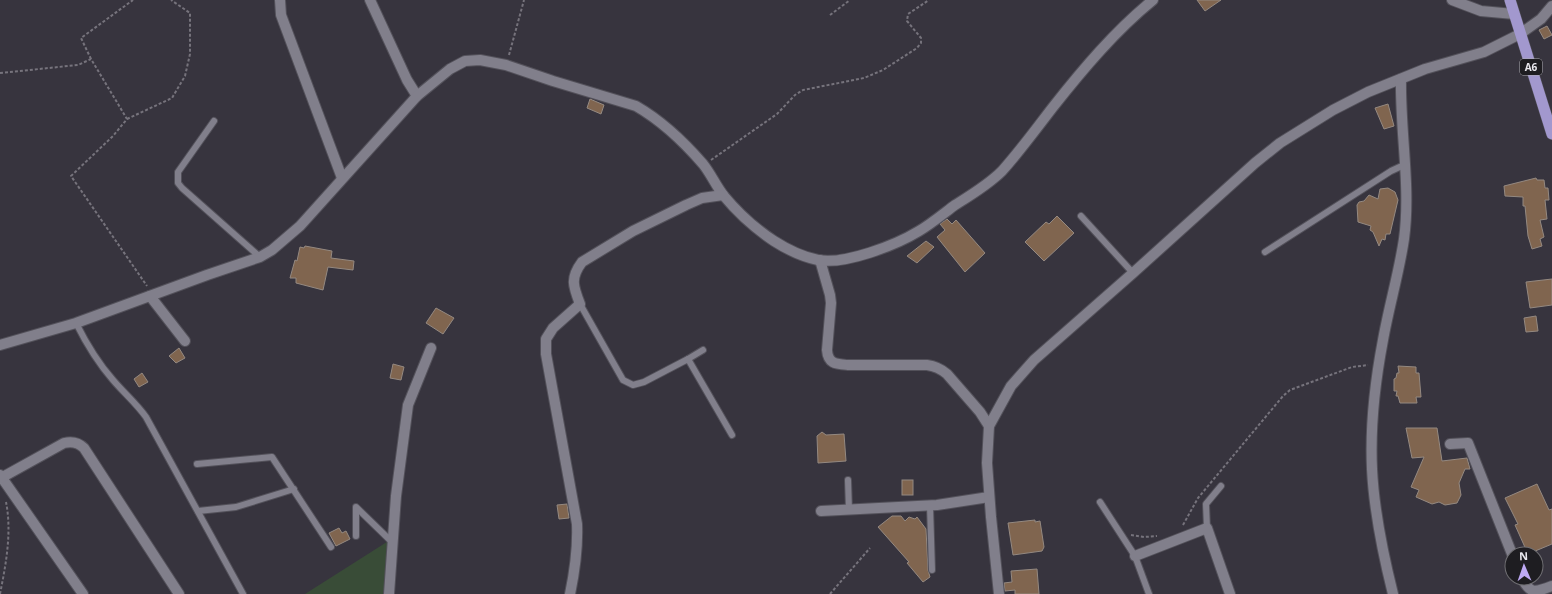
<svg xmlns="http://www.w3.org/2000/svg" width="1552" height="594" font-family="'Open Sans',sans-serif">
	<rect width="100%" height="100%" fill="#37343e"/>
	<polygon fill="#394c37" points="390,540 385,594 305,594"/>
	<g fill="#80654f" stroke="#948981">
		<polygon points="1197,0 1221,0 1205,11"/>
		<polygon points="1547,26 1552,35 1544,39 1539,30"/>
		<polygon points="590,99 604,105 601,114 587,108"/>
		<polygon points="1388,104 1394,126 1384,129 1375,108"/>
		<polygon points="1536,178 1537,180 1544,180 1545,188 1548,188 1549,200 1545,200 1547,219 1540,220 1544,237 1540,239 1542,246 1532,249 1528,236 1525,206 1523,206 1523,197 1505,196 1504,186"/>
		<polygon points="1388,188 1395,192 1398,200 1390,234 1386,234 1385,240 1382,239 1379,246 1373,232 1370,230 1371,226 1358,222 1357,205 1359,202 1364,201 1369,195 1378,199 1380,189"/>
		<polygon points="1057,216 1074,233 1044,261 1025,242 1046,222 1049,224"/>
		<polygon points="947,219 952,224 956,220 985,253 965,272 937,237 945,230 940,224"/>
		<polygon points="926,241 934,247 917,263 907,256"/>
		<polygon points="305,246 332,251 331,258 354,261 353,270 328,267 323,290 296,283 296,278 290,278 295,260 297,261 300,247 304,248"/>
		<polygon points="1552,279 1552,305 1530,308 1526,282"/>
		<polygon points="436,308 454,318 443,334 426,323"/>
		<polygon points="1536,316 1538,331 1526,332 1524,318"/>
		<polygon points="179,348 185,358 176,363 169,356"/>
		<polygon points="393,364 404,367 401,380 390,378"/>
		<polygon points="1398,366 1416,367 1416,373 1419,373 1421,397 1416,397 1417,403 1400,403 1398,396 1396,396 1397,391 1394,391 1394,379 1396,378 1397,373 1399,373"/>
		<polygon points="142,373 148,382 139,387 134,379"/>
		<polygon points="1406,428 1437,428 1442,461 1467,458 1470,469 1465,469 1459,483 1461,495 1457,503 1445,505 1439,502 1432,504 1416,497 1419,490 1411,487 1424,457 1412,458"/>
		<polygon points="822,432 826,435 844,434 846,461 818,463 817,436"/>
		<rect x="902" y="480" width="11" height="15"/>
		<polygon points="1537,484 1549,510 1552,509 1552,544 1528,554 1515,525 1518,524 1505,498"/>
		<polygon points="567,504 569,518 559,519 557,505"/>
		<polygon points="892,516 901,516 905,521 909,517 915,519 917,517 926,529 928,570 930,577 923,582 907,563 909,562 878,527"/>
		<polygon points="1035,520 1035,522 1040,521 1044,547 1042,551 1013,555 1008,523"/>
		<polygon points="339,528 342,533 346,531 350,539 336,546 329,533"/>
		<polygon points="1037,569 1039,594 1015,594 1015,590 1005,591 1004,583 1012,582 1011,571"/>
	</g>
	<g fill="none" stroke-linecap="round" stroke-linejoin="round">
		<defs>
			<g id="service">
				<polyline points="214,121 178,172 178,183 182,188 260,257"/>
				<polyline points="1081,216 1133,273"/>
				<polyline points="1265,252 1391,171 1404,165"/>
				<polyline points="580,304 623,380 633,385 644,382 688,359 732,435"/>
				<path d="M76 323C86 343 98 363 113 380 124 393 136 403 146 417L243 594"/>
				<polyline points="688,359 703,350"/>
				<polyline points="197,464 272,457 331,547"/>
				<polyline points="848,480 849,510"/>
				<polyline points="1100,502 1135,556 1149,594"/>
				<polyline points="930,506 932,570"/>
				<polyline points="198,511 236,507 294,489"/>
				<polyline points="1207,528 1206,504 1221,486"/>
				<polyline points="356,536 356,507 393,543"/>
			</g>
			<g id="minor">
				<polyline points="280,0 281,15 342,178"/>
				<polyline points="370,0 407,80 417,96"/>
				<polyline points="1452,0 1481,11 1514,14"/>
				<path d="M820 260 830 295 831 303 827 350C828 364 836 364 848 365H927C935 366 940 368 947 374L980 412 989 426"/>
				<polyline points="150,296 185,341"/>
				<path d="M0 345 76 323 207 275 260 257 272 250 300 226 417 96 450 69 465 61 480 60 506 65 553 81 636 106C662 121 684 142 703 164 711 174 716 186 724 196 738 213 756 229 774 241 788 250 803 257 818 260 845 265 896 245 919 231 931 224 943 214 955 205 971 195 988 185 1002 171 1020 151 1036 129 1053 107 1083 69 1115 31 1153 0"/>
				<polyline points="1450,444 1468,443 1512,554"/>
				<polyline points="0,475 83,594"/>
				<path d="M1 478 64 443C72 441 78 442 84 448L179 594"/>
				<polyline points="821,511 937,505 989,497"/>
				<polyline points="1135,556 1207,528 1230,594"/>
				<path d="M1522 578C1530 594 1534 593 1552 586"/>
				<polyline points="389,594 396,496 408,405 431,348"/>
				<path d="M570 594C575 570 578 548 577 524L546 354V339L553 328 580 304C573 286 570 278 582 262L633 231 686 205 702 198 723 195"/>
				<polyline points="999,594 991,517 987,463 989,426 1011,386 1034,360 1133,273 1255,163 1280,143 1333,110 1368,92 1425,69 1484,52 1520,34"/>
				<path d="M1393 594C1383 554 1374 511 1372 469 1370 426 1375 382 1383 340 1389 306 1399 273 1404 239 1411 187 1400 132 1401 79"/>
			</g>
			<polyline id="tertiary" points="1520,34 1541,19 1552,6"/>
			<polyline id="trunk" points="1510,0 1552,134"/>
		</defs>
		<use href="#service" stroke="#53515a" stroke-width="8"/>
		<use href="#minor" stroke="#53515a" stroke-width="12"/>
		<use href="#tertiary" stroke="#53515a" stroke-width="12"/>
		<use href="#trunk" stroke="#53515a" stroke-width="12"/>
		<g stroke="#76737c" stroke-width="2" stroke-dasharray="3 2" stroke-linecap="butt">
			<polyline points="830,15 850,0"/>
			<polyline points="509,55 524,0"/>
			<polyline points="91,59 81,38 133,0"/>
			<polyline points="0,73 78,65 91,59 127,119 113,136 71,176 147,286"/>
			<polyline points="127,119 172,98 185,76 190,54 190,13 171,0"/>
			<polyline points="711,160 777,114 795,95 803,90 864,78 883,70 917,48 921,43 921,38 907,21 908,14 929,0"/>
			<polyline points="1183,525 1198,498 1283,396 1290,390 1352,367 1368,365"/>
			<polyline points="1131,535 1144,537 1157,536"/>
			<path d="M0 594C6 564 12 532 6 502"/>
			<polyline points="830,594 870,548"/>
		</g>
		<use href="#service" stroke="#817f8b" stroke-width="6"/>
		<use href="#minor" stroke="#817f8b" stroke-width="10"/>
		<use href="#tertiary" stroke="#817f8b" stroke-width="10"/>
		<use href="#trunk" stroke="#a298ce" stroke-width="11"/>
	</g>
	<g text-anchor="middle" stroke-width="3" stroke-linejoin="round" paint-order="stroke">
		<rect fill="#1e1d21" stroke="#adacb1" stroke-width="1" x="1520" y="59" width="22" height="16" rx="3"/>
		<g font-size="10" font-weight="bold" fill="#eae9ef">
			<text x="1531" y="71">A6</text>
		</g>
	</g>
	<g transform="translate(1524 566) rotate(358)"><circle r="19" fill="#1e1d21" stroke="#706f73"/>
	<path d="M0-3L7 15L0 10L-7 15Z" fill="#bea9f4"/>
	<text y="-6" font-size="11" font-weight="bold" text-anchor="middle" fill="#eae9ef">N</text>
	</g>
</svg>
